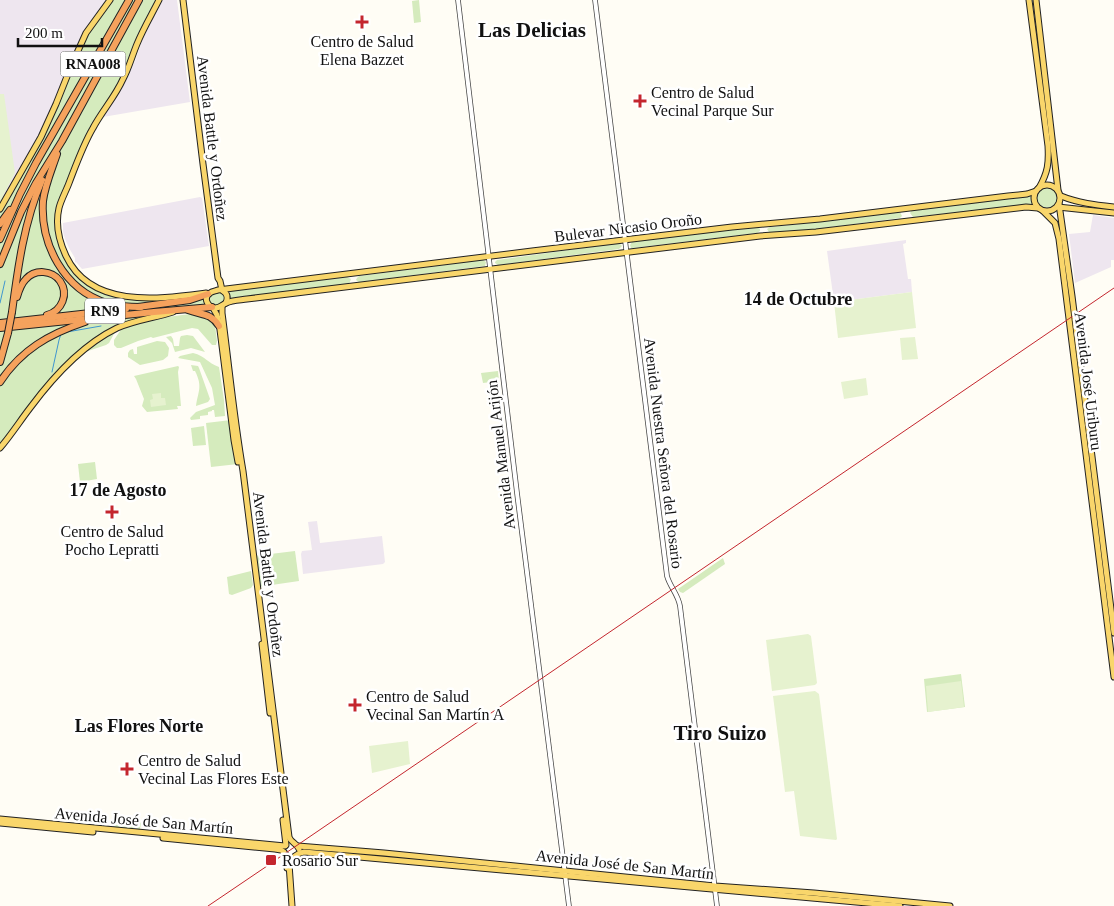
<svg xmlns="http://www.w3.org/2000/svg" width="1114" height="906" font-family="Georgia,serif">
	<rect width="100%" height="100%" fill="#fffdf5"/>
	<g fill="#eee6ef">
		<polygon points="0,0 110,0 0,209"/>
		<polygon points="163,0 177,0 190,102 103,117 120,92 135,61 142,41 150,24"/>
		<polygon points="200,197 202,198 209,246 82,269 76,262 75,263 75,258 69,248 65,239 63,232 63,223"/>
		<polygon points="1093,215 1114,218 1114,260 1111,260 1111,267 1075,283 1069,234 1090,232"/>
		<polygon points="906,240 906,243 903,244 908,279 911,279 912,292 834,302 827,251"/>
		<polygon points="317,521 320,543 382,536 385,562 383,564 303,574 301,554 302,551 312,550 308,522"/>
	</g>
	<g fill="#d5ebbd">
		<polygon points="110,0 159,0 124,79 93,128 59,207 58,220 63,249 76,271 104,291 146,297 210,292 225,292 224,305 180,309 139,320 96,341 59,374 0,448 0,209 41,137 86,33"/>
		<polygon points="419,0 421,22 414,23 412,1"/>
		<circle cx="1047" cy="198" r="10"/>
		<polygon points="1031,195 1032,204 913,217 910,213 912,210"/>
		<polygon points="900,212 902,216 900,218 816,229 770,233 769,232 767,229 770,227 829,221"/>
		<polygon points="756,226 760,229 760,231 757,233 633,248 631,248 630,245 632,242"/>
		<polygon points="619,243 622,246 619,249 498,265 495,263 495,262 497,260"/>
		<polygon points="483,260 486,262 485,266 359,282 356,280 357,278 359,276"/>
		<polygon points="347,277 351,279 349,284 236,298 230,300 230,291"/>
		<polygon points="190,314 209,318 215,325 217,341 216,345 212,345 198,329 192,328 153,338 151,337 138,341 121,348 117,348 114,345 114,340 122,328 131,325 159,318"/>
		<polygon points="115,332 109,343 106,345 85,352 97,343"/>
		<polygon points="187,335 193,336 205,352 191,348 175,352 172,343 166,337 171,336 173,339 174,346 179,346 180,338 181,336"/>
		<polygon points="157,341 165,342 169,348 168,356 163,360 140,365 128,357 128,353 130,350 133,349 134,354 137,354 137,347"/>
		<path d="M193 353C206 356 207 363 219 367L224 400 225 416 215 417 214 410H212V411L208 412V415L200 416V419L191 420 190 418 196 412 215 405 212 388 200 362 178 358 180 356Z"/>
		<path d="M191 365 198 366 199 368 210 399 208 402 196 406C198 391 203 387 195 371H193Z"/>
		<polygon points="178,366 179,367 178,372 181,406 177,406 178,409 147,412 142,406 144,399 136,379 134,376"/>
		<polygon points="498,371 499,381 483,383 481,373"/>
		<polygon points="231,420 238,464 211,467 206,423"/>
		<polygon points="204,426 206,445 193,446 191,428"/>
		<polygon points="95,462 97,479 80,482 78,464"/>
		<polygon points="295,551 299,581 258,587 254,556"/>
		<polygon points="723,558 725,564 683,593 680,592 678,589"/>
		<polygon points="251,571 253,585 251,588 232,595 229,594 227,577"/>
		<polygon points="961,674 965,707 927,712 924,679"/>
		<polygon points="140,819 141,824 140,829 113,827 113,823"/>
	</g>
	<g fill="#e6f2cf">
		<polygon points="0,94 4,94 15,173 3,196 3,198 0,202"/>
		<polygon points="912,292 916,328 838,338 834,302"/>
		<polygon points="915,337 918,359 902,360 900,338"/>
		<polygon points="866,378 868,395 844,399 841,382"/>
		<polygon points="161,393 161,398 165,398 166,405 151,407 150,400 153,399 152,394"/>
		<polygon points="808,634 811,636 817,683 815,685 772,691 766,640"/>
		<polygon points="961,681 964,707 928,712 926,686"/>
		<polygon points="815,691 819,694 837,839 836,840 800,836 794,791 785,792 773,696"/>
		<polygon points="408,741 410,764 372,773 369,746"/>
	</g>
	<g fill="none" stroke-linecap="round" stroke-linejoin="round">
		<g stroke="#3f96cf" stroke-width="1">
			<polyline points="0,303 5,281"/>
			<polyline points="67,332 101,326"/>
			<polyline points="52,372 59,340 61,334"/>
		</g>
		<defs>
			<g id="minor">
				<polyline points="458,0 517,493 569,906"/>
				<path d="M595 0 667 576C670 587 678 594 680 606L717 906"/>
			</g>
			<g id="major">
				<path d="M159 0C152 14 143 29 137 44 132 56 129 68 123 79 115 97 102 111 93 128 83 145 76 165 69 183 66 191 61 200 59 208 55 225 59 241 66 256 91 309 159 299 206 293"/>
				<polyline points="183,0 203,164 218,278 220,281 222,290"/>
				<path d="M1029 0 1048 146C1049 163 1048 172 1039 188"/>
				<polyline points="1036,0 1058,190"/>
				<circle cx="1047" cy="198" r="13"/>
				<path d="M1036 191 1027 194 1008 196 820 219 732 227 532 251 218 290C216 291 212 291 210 293 203 297 207 307 215 308 220 308 222 305 226 303 232 300 241 300 247 299L760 236 816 232 1026 207 1038 208"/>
				<path d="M1061 196C1078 203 1096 205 1114 207"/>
				<polyline points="1059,204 1072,296 1114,633"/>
				<polyline points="1058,207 1114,213"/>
				<polyline points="0,209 41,137 56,104 72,64 86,33 110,0"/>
				<polyline points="1043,211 1055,223 1059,239 1114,677"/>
				<path d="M223 291C228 294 228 298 226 303"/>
				<path d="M222 306V313C229 366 234 419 243 471L289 837C291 843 297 843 299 849"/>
				<polyline points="213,308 217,315 219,322 234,440 238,462"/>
				<path d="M0 448C11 435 20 421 30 408 53 377 82 345 117 328 135 320 154 318 173 312"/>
				<polyline points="262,644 270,713"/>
				<polyline points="0,819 285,846"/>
				<polyline points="283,820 286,845"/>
				<polyline points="0,823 93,832"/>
				<polyline points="163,838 275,849 281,850 284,852"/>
				<polyline points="298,846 384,853 715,886 814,893 950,906"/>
				<polyline points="286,855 287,868"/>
				<path d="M292 906 289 864C291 858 297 853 304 852L900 906"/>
			</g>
			<g id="highway">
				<path d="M57 154C52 169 45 185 43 201 40 244 64 290 107 303 118 306 129 307 141 307"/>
				<polyline points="0,224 10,210"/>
				<polyline points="0,239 20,194 36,163 129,0"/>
				<polyline points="0,264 21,212 36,183 62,141 139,0"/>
				<path d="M17 297C19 290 21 284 26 279 35 269 52 270 60 281 69 294 62 311 47 315"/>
				<polyline points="138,307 190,300 208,294"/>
				<path d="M188 310C202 315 211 313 219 326"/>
				<path d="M12 312C18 267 24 222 42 180"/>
				<polyline points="0,323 126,309"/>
				<polyline points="0,328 154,312 212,307"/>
				<polyline points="0,362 8,333"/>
				<path d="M0 382C21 350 49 334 85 322"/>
			</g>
		</defs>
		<use href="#minor" stroke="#444" stroke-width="5.5"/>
		<use href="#major" stroke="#222" stroke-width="7"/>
		<use href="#highway" stroke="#222" stroke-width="8"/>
		<use href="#minor" stroke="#fff" stroke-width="4"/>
		<use href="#major" stroke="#f9d66b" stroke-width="5"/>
		<use href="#highway" stroke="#f5a25d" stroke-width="6"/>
		<g stroke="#c4262e" stroke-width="1">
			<polyline points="277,859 1114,288"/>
			<polyline points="208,906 273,862"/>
		</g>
		<defs>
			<polyline id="highway-bridge" points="8,333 12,312"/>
		</defs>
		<use href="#highway-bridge" stroke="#222" stroke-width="8" stroke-linecap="butt"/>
		<use href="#highway-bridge" stroke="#f5a25d" stroke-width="6"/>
	</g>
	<g fill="#c4262e" stroke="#fff" stroke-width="2">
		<path d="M359.5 14.5h5v5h5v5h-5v5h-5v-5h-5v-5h5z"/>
		<path d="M637.5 93.5h5v5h5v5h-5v5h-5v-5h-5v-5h5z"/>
		<path d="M109.5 504.5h5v5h5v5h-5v5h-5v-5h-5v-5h5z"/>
		<path d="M352.5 697.5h5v5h5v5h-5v5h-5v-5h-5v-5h5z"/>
		<path d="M124.5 761.5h5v5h5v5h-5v5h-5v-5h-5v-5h5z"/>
		<rect x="265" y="854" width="12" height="12" rx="2.5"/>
	</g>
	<g text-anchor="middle" stroke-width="5" stroke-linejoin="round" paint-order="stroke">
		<g fill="#fff" stroke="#585858" stroke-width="1">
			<rect x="60.5" y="51.5" width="65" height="25" rx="4"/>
			<rect x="85" y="298.5" width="40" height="25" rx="4"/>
		</g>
		<g font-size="15" font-weight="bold" fill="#111">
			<text x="93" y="69">RNA008</text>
			<text x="105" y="316">RN9</text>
		</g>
		<g font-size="16" fill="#111" stroke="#fff" text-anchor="start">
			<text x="362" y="47" text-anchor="middle">Centro de Salud<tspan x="362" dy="18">Elena Bazzet</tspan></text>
			<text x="651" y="98">Centro de Salud<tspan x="651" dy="18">Vecinal Parque Sur</tspan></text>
			<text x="112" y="537" text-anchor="middle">Centro de Salud<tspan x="112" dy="18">Pocho Lepratti</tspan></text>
			<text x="366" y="702">Centro de Salud<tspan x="366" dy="18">Vecinal San Martín A</tspan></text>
			<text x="138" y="766">Centro de Salud<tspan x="138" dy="18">Vecinal Las Flores Este</tspan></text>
			<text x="282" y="866">Rosario Sur</text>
		</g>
		<g font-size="16" fill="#111" stroke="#fff">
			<text transform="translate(213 138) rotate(83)" y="6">Avenida Battle y Ordoñez</text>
			<text transform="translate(628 227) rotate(-7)" y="6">Bulevar Nicasio Oroño</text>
			<text transform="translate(1089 381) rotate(83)" y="6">Avenida José Uriburu</text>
			<text transform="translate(664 453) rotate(83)" y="6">Avenida Nuestra Señora del Rosario</text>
			<text transform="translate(500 455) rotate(-97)" y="6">Avenida Manuel Arijón</text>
			<text transform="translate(269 574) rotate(83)" y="6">Avenida Battle y Ordoñez</text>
			<text transform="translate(144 820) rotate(5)" y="6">Avenida José de San Martín</text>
			<text transform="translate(625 864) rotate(6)" y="6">Avenida José de San Martín</text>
		</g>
		<g font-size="18" font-weight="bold" fill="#111" stroke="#fff">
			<text x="798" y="305">14 de Octubre</text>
			<text x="118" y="496">17 de Agosto</text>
			<text x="139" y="732">Las Flores Norte</text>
		</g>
		<g font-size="21" font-weight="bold" fill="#111" stroke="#fff">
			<text x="532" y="37">Las Delicias</text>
			<text x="720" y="740">Tiro Suizo</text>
		</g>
	</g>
	<path d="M18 38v8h84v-8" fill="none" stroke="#111111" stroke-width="2.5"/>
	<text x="25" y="38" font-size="15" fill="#111111" stroke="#ffffff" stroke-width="4" paint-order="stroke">200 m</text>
</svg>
